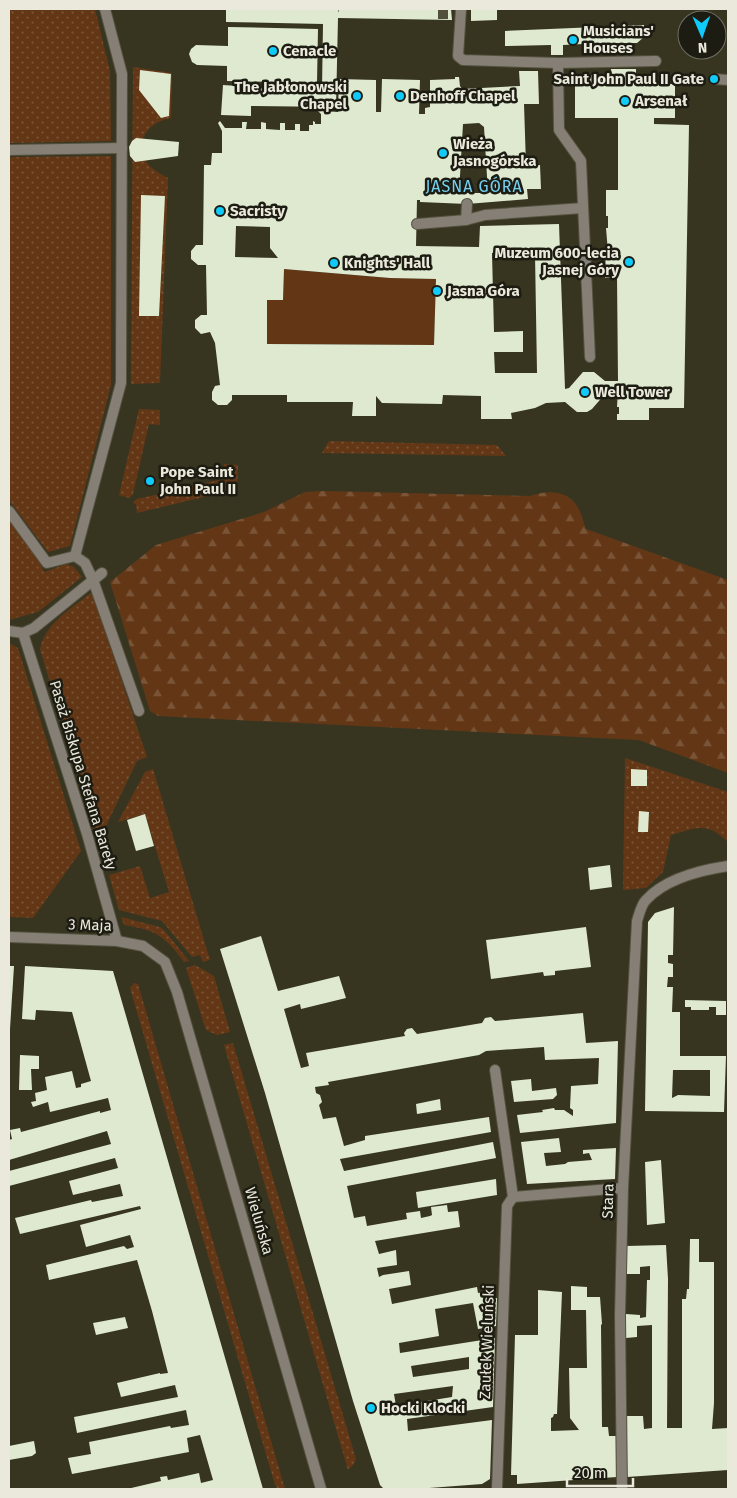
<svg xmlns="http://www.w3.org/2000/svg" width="737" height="1498" font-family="'Fira Sans',sans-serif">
	<defs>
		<pattern id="grass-dots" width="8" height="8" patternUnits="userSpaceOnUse" patternTransform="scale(1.25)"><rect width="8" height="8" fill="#633716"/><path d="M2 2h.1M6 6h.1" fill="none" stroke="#7a5437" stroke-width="1.8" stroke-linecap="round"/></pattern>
		<pattern id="forest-firs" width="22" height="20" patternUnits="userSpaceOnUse" patternTransform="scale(1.25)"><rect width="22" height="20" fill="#633716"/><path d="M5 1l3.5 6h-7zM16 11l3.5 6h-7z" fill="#7a5437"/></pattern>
	</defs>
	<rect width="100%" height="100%" fill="#373520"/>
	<g fill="url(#grass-dots)">
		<polygon points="9,9 95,9 110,71 111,141 9,143"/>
		<path d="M133 67 172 73 171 118C148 122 132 143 148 164 153 170 161 174 168 178L160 383 131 384Z"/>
		<polygon points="111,156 111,385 70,546 48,552 9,500 9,157"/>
		<polygon points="139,409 160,410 160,425 149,424 133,494 129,498 119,495"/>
		<polygon points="329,441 497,445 506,456 322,453"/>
		<polygon points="224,464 238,465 237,489 137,513 136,505 133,502 137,499 223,479"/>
		<polygon points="9,518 37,555 44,572 67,564 74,567 82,577 38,612 9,620"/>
		<path d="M92 592 147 757 137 761 106 826 94 829 40 649C45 623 72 608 92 592Z"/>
		<polygon points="9,643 18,648 81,851 33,918 9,917"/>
		<path d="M625 758 728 792V842C707 821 696 828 671 835L663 872 646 888 623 890Z"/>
		<polygon points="153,769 210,960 203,962 200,955 192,957 162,921 119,910 109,875 140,866 150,898 169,892 145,814 118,822 145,772"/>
		<path d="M121 917 160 927 165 931 189 961 184 962C165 936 156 930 124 925Z"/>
		<polygon points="195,965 214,976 230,1032 217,1035 206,1030 186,968"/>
		<polygon points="134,983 138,984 285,1489 278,1489 275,1485 130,988"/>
		<polygon points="233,1043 356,1459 354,1464 348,1470 224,1045"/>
	</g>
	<path fill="url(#forest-firs)" d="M324 491 530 496C547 490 567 490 577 506 582 513 583 522 586 529L728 580V773L639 740 158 716 150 711 110 582 156 545 264 512 305 492Z"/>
	<polygon fill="#633716" points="284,269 390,278 436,279 434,345 267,344 267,300 283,300"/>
	<g fill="#dee9d0" fill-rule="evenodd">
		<polygon points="226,9 338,9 338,13 339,9 451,9 452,20 338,18 336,107 251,106 251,116 221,115 223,85 253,87 251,88 322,89 323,24 226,22"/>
		<polygon points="471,9 497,9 497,20 471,21"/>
		<polygon points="644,25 644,37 637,43 615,43 615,53 604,53 603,43 563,45 563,55 551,55 551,45 505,46 505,31"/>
		<polygon points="228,27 318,29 317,83 227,81 227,66 197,65 192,62 189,54 191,49 196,45 228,46"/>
		<path d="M611 69H636V84H675V118H654V124L689 125 684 408H649V420H617V414H619V407H617L618 390H605V394L592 409 587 412H577L565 402 546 403 535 408 511 413 512 419H481V396L443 395 442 404 382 403 376 396V416H352L353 402H287V395H232V400L227 405H218L212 400V392L215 386 220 385 215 343 210 332 201 334 195 328V320L201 315H207L206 265H198L191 259V251L196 245H203L204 165H211L212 153H222V131L218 123 220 121 225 128H242V122H247L246 129H261V122L266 123V129L280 130V123H285V130H295V124H300V131H309V125H313V121L315 122V124H321V114L318 111 321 108 324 111 338 112 339 79 376 80V112H381L382 79 420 80 419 114H425V108L430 107V80L455 79V77H459L460 86 462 89 520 86 519 71H538L539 104H524L526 165H540L541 189H527L528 199 467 204 420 202V200H417L416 246 479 247 480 226 559 224 565 389 569 388 583 372H594L605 381H618L617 277 605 278V271L606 253 608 252 606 228H608V216H606V190H618V118H575V85H587V75L612 76ZM479 123 484 127 488 193H459L463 124ZM236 226 270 227V248L278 258 235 257ZM492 253 535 254 537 373H495L494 352H523V331L494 332ZM284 269 390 278 436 279 434 345 267 344V300H283Z"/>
		<polygon points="140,70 171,74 169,116 161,118 139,90"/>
		<polygon points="136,138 179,142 178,156 135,162 130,156 129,147 132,141"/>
		<polygon points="141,195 165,196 159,316 139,316"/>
		<polygon points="631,769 647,770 647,786 631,786"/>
		<polygon points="639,811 649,812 648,832 638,832"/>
		<polygon points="145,814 154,846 136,851 127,820"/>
		<polygon points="610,865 612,887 590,890 588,868"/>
		<path d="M674 907 673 955H668V963L673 964V977H668L667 987H673L672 1012H680V1056H726L724 1112 645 1111 648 922 655 913ZM673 1070H710V1096L678 1095 672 1098Z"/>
		<polygon points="586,927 591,967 555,971 555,975 544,976 543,972 491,979 486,940"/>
		<path d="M261 936 278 991 339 976 346 998 301 1009 300 1004 284 1009 301 1068 309 1066 306 1053 405 1036 404 1033 407 1029 412 1028 417 1034 482 1023 485 1018 491 1017 495 1021 583 1013 586 1043 618 1041 616 1123 520 1133 517 1115 543 1112 542 1110 554 1108 555 1110H564L573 1116V1110L570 1108 571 1086 598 1084 599 1058 545 1060 544 1047 486 1051 479 1055 328 1082 329 1085 315 1087 316 1093 320 1095 322 1102 319 1105 323 1119 336 1117 344 1146 365 1140V1136L489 1117 491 1132 340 1159 344 1171 493 1142 496 1158 347 1186 354 1218 365 1216 367 1226 407 1219 406 1213 420 1211 421 1218 430 1216 432 1215 431 1207 447 1205 448 1212 458 1211 460 1227 375 1241 379 1254 396 1250 397 1265 377 1268 379 1277 383 1275 409 1271 411 1285 389 1289 392 1304 477 1287 478 1293 491 1291 492 1299 497 1298 496 1326 478 1329 473 1303 435 1309 439 1336 399 1343 400 1353 495 1338 493 1407 407 1419 408 1431 492 1420 490 1479 482 1484 416 1489H384L380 1485 353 1401 265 1093 220 949ZM469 1357V1369L413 1377 411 1366ZM453 1386 452 1397 396 1406 394 1394Z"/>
		<polygon points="9,966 14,966 10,1029 9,1029"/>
		<polygon points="25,966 113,971 263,1489 127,1489 161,1481 160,1477 167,1476 168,1480 199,1473 201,1483 213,1480 200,1435 187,1438 189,1452 72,1474 68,1458 91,1454 89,1442 170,1426 171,1428 189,1425 186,1410 77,1433 74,1417 178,1397 175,1385 121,1397 117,1383 160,1373 160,1374 168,1373 152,1311 137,1260 49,1280 46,1265 124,1246 127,1249 134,1247 130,1235 86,1247 80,1225 141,1209 140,1206 20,1234 15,1218 91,1200 92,1202 123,1196 120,1184 73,1195 69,1181 118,1168 115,1158 9,1186 9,1171 111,1144 107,1131 9,1160 9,1140 12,1139 10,1130 20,1128 21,1132 100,1111 100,1113 111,1110 108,1098 50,1112 48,1102 33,1107 31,1102 36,1101 35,1093 47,1090 45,1077 72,1071 76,1088 81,1087 81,1084 91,1081 72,1012 36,1010 35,1020 22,1019"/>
		<polygon points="685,1000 726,1001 726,1015 716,1015 716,1007 709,1007 709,1010 691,1010 691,1007 685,1007"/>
		<polygon points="20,1055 39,1056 39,1069 31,1069 32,1090 19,1090"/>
		<polygon points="531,1079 532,1091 556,1088 557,1095 553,1099 514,1102 511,1081"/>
		<polygon points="440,1099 441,1110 417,1114 416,1104"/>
		<polygon points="559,1138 561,1152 544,1153 546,1166 565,1164 568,1162 592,1160 589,1153 583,1154 583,1150 616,1148 615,1179 527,1184 521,1142"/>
		<polygon points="661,1160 665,1223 647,1225 645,1162"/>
		<polygon points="496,1179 497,1195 418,1208 416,1192"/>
		<polygon points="690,1239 699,1239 699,1262 714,1262 714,1403 712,1429 728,1428 728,1470 627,1477 627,1416 643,1416 644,1429 652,1428 652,1325 637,1326 637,1337 626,1338 626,1314 640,1315 640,1318 646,1317 647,1280 650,1280 650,1266 640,1267 640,1274 627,1274 626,1246 666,1245 668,1279 667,1428 682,1428 682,1299 686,1299 687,1289 689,1289"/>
		<polygon points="571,1286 587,1287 587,1297 600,1297 602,1324 601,1325 602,1427 608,1427 609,1436 617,1436 617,1477 517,1484 517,1475 511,1475 515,1335 538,1335 538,1290 562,1292 557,1414 554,1414 553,1417 551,1418 551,1431 579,1430 570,1418 569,1368 587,1368 586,1310 571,1310"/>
		<polygon points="125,1317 128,1328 96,1335 93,1323"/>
		<polygon points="34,1441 36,1453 32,1456 9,1460 9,1446"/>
	</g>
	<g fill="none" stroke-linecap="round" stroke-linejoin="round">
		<polyline stroke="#52503c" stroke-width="10" stroke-dasharray="10 5" stroke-linecap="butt" points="443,9 443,20"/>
		<defs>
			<g id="lane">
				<polyline points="23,633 34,628 102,573"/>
				<polyline points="495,1070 513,1197 507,1206 497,1489"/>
				<polyline points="513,1197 623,1188 620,1315 622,1489"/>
			</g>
			<g id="street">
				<polyline points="105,9 122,74 121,383 75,556 85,563 93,580 139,711"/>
				<polyline points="461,9 458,56 463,60 558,63 656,61"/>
				<polyline points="558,63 559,130 581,161 590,357"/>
				<polyline points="714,79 728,80"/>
				<polyline points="9,150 122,148"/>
				<polyline points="466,220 485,215 583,208"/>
				<polyline points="417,224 466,220 467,204"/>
				<polyline points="9,511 47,563 75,556"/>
				<polyline points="9,631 23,633 87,834 117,941"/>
				<polyline points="9,937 117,941 143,946 165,962 177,992 321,1489"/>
				<path d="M623 1188 637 921C639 915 641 905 646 900 665 879 701 870 728 866"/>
			</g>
		</defs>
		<use href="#lane" stroke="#54523e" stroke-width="12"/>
		<use href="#street" stroke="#54523e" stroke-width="12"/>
		<use href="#lane" stroke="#857f76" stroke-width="10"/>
		<use href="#street" stroke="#857f76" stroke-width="10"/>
	</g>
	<g fill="#10cafa" stroke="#1d1c13" stroke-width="2">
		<circle cx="573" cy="40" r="5"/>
		<circle cx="273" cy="51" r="5"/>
		<circle cx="714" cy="79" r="5"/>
		<circle cx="357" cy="96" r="5"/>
		<circle cx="400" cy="96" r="5"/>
		<circle cx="625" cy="101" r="5"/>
		<circle cx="443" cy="153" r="5"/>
		<circle cx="220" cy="211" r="5"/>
		<circle cx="629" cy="262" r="5"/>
		<circle cx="334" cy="263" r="5"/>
		<circle cx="437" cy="291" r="5"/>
		<circle cx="585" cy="392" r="5"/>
		<circle cx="150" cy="481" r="5"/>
		<circle cx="371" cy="1408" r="5"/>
	</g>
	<g text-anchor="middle" stroke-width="5" stroke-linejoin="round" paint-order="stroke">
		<g font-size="15" font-weight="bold" fill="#eae9db" stroke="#1d1c13" text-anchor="start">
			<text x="583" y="36">Musicians'<tspan x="583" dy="17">Houses</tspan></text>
			<text x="283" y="56">Cenacle</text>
			<text x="704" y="84" text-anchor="end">Saint John Paul II Gate</text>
			<text x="347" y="92" text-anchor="end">The Jabłonowski<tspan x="347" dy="17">Chapel</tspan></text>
			<text x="410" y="101">Denhoff Chapel</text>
			<text x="635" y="106">Arsenał</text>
			<text x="453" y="149">Wieża<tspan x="453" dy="17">Jasnogórska</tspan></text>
			<text x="230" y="216">Sacristy</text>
			<text x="619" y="258" text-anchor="end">Muzeum 600-lecia<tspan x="619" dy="17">Jasnej Góry</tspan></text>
			<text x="344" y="268">Knights' Hall</text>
			<text x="447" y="296">Jasna Góra</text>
			<text x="595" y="397">Well Tower</text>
			<text x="160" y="477">Pope Saint<tspan x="160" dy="17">John Paul II</tspan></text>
			<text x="381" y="1413">Hocki Klocki</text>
		</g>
		<g font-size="15" fill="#eae9db" stroke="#1d1c13">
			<text transform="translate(83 775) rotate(73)" y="5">Pasaż Biskupa Stefana Bareły</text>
			<text transform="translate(90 925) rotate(2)" y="5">3 Maja</text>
			<text transform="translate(608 1201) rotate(-88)" y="5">Stara</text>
			<text transform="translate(259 1221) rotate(74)" y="5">Wieluńska</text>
			<text transform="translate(487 1342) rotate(-88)" y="5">Zaułek Wieluński</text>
		</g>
		<g font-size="16" letter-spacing="1" fill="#73d0f1" stroke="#1d1c13">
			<text x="474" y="192">JASNA GÓRA</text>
		</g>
	</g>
	<rect width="737" height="1498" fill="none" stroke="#eae9db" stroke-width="20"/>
	<g transform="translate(702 35) rotate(178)"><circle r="24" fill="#1d1c13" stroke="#6f6e63"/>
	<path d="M0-4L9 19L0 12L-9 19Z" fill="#10cafa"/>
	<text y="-8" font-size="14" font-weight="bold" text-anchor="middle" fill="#eae9db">N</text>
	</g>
	<path d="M567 1478v8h66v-8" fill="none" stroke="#eae9db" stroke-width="2.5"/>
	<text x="574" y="1478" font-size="15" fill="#eae9db" stroke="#1d1c13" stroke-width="4" paint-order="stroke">20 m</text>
</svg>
